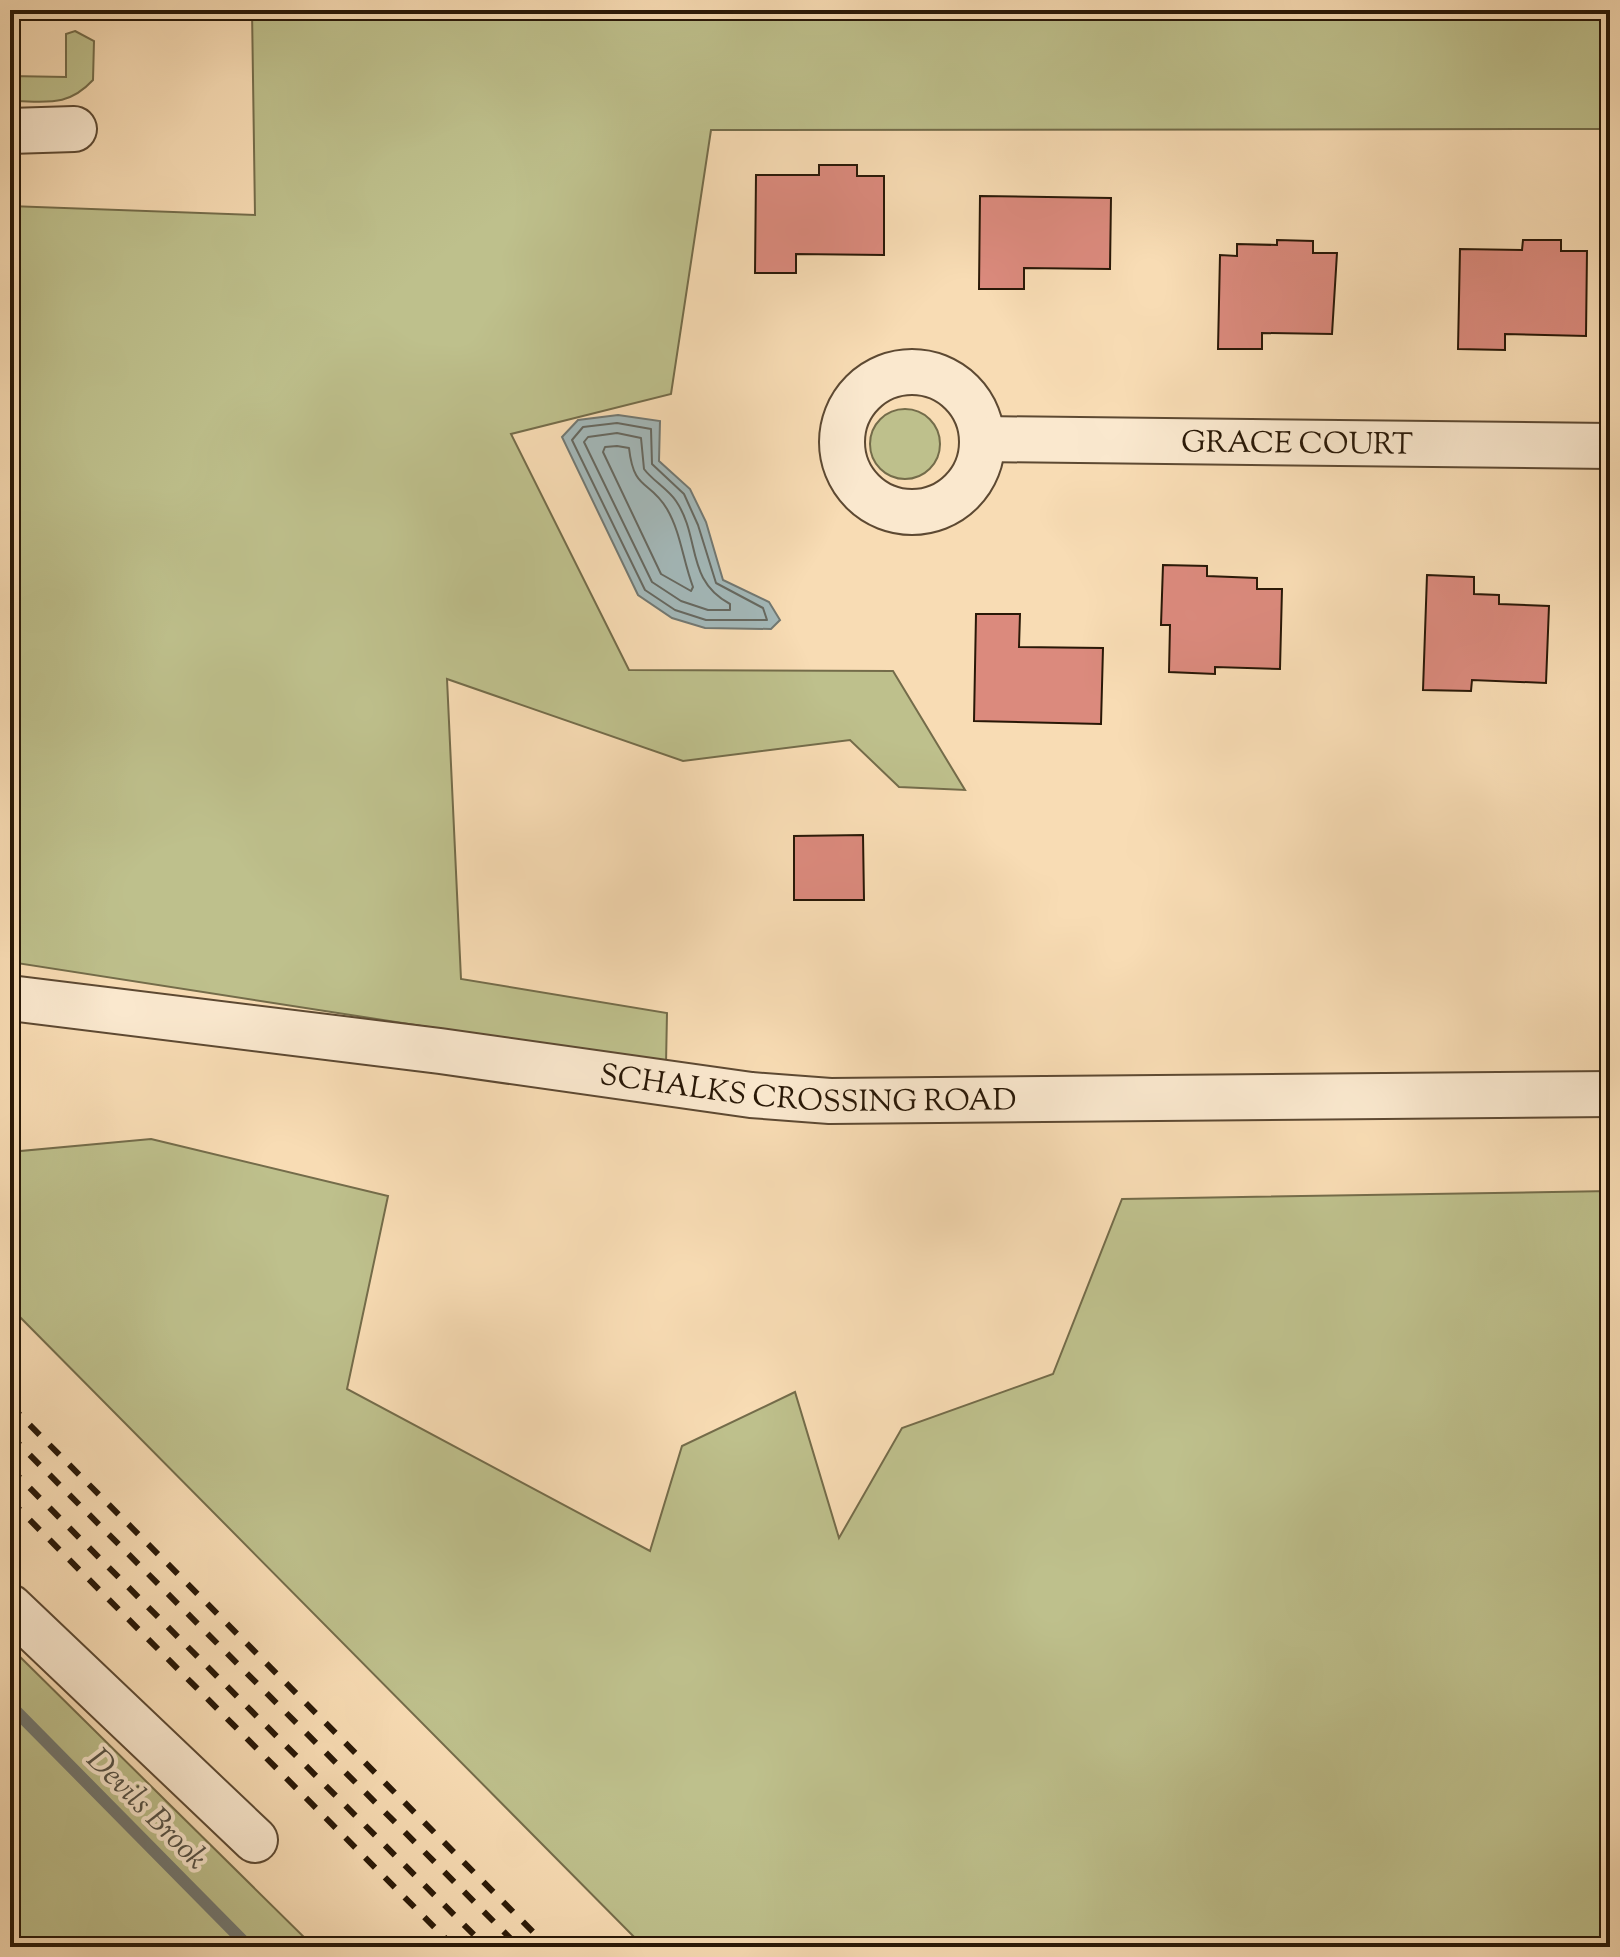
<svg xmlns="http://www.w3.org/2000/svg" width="1620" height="1957" font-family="'Sorts Mill Goudy',serif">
	<rect width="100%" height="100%" fill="#f8dcb4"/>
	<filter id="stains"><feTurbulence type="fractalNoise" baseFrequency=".0025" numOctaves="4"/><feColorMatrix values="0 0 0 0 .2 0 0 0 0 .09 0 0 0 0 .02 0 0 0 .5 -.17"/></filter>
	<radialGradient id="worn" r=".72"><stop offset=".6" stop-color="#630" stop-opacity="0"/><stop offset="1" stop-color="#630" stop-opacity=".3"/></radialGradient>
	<g fill="#bec08c" stroke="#746c4a" stroke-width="2">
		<polygon points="252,10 1610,10 1610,129 711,130 671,394 511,434 629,670 893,671 965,790 899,787 850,740 683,761 447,679 461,979 667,1013 666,1064 10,962 10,206 255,215"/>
		<path d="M75 31 94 41 93 80C67 108 46 101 10 101V76L66 77V34Z"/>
		<circle cx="905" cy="444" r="35"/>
		<polygon points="151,1139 388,1196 347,1389 650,1551 682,1446 795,1392 839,1538 902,1428 1053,1374 1122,1199 1610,1191 1610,1947 644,1947 10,1307 10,1152"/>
		<polygon points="10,1647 314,1947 10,1947"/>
	</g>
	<polygon fill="#a3b8b9" stroke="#727872" stroke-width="2" points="618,415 660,421 659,461 690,489 706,522 723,580 769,602 780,620 771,629 705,628 672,618 638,595 562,437 578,420"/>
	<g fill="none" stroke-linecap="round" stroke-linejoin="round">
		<g stroke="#666860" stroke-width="2">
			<polygon points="617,423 651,429 652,464 684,494 698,525 716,583 763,608 767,620 706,620 675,610 645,590 572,440 583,427"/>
			<path d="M617 433 641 438 644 469C653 481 668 489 676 501 701 538 685 580 730 604V610H708L681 601 652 582 584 442 588 437Z"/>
			<path d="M617 446 629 448C634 492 649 479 667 509 681 533 683 561 693 587L691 591 661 574 603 452 605 447Z"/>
		</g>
		<polyline stroke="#727872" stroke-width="12" points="10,1705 249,1947"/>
	</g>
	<g fill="#db8a7d" stroke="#291807" stroke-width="2">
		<polygon points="819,165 857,165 857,176 884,176 884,255 796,254 796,273 755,273 756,175 819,175"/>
		<polygon points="980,196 1111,198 1110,269 1024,268 1024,289 979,289"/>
		<polygon points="1277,240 1313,241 1313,253 1337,253 1332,334 1262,333 1262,349 1218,349 1220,255 1237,256 1237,244 1277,245"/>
		<polygon points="1523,240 1561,240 1561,251 1587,251 1586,336 1505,334 1505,350 1458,349 1460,249 1522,250"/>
		<polygon points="1163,565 1207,566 1207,576 1257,578 1257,589 1282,589 1280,669 1215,667 1215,674 1169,672 1170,625 1161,625"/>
		<polygon points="1427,575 1474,577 1474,594 1499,595 1499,604 1549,606 1546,683 1472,680 1471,691 1423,690"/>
		<polygon points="976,614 1020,614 1019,647 1103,648 1101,724 974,721"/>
		<polygon points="863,835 864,900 794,900 794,836"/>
	</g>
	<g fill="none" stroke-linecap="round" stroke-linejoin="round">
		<defs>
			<g id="minor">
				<polyline points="10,131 74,129"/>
				<circle cx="912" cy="442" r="70"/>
				<path id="s1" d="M983 439 1610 446"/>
				<path id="s2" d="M10 998 440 1051 751 1095 830 1101 1610 1094"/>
				<polyline points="10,1607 255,1840"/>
			</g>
		</defs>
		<use href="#minor" stroke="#5d4932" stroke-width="48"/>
		<use href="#minor" stroke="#fae8ce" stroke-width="44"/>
		<g stroke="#291807" stroke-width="6" stroke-dasharray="14 14" stroke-linecap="butt">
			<polyline points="10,1405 548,1947"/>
			<polyline points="10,1435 519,1947"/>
			<polyline points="10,1468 486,1947"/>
			<polyline points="10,1500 454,1947"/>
		</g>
	</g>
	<g text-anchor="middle" stroke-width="8" stroke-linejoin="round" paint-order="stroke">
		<g font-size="30" fill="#291807" stroke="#fae8ce">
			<text dy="10" stroke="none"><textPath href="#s1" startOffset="314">GRACE COURT</textPath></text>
			<text dy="10" stroke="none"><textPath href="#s2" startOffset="804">SCHALKS CROSSING ROAD</textPath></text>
		</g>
		<g font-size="32" font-style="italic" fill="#545045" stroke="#fae8ce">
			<text transform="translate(148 1808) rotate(45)" y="11">Devils Brook</text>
		</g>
	</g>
	<rect width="1620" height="1957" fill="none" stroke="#f8dcb4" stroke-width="40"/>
	<rect x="12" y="12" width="1596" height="1933" fill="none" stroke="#291807" stroke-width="4"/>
	<rect x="20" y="20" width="1580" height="1917" fill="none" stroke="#291807" stroke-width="2"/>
	<rect width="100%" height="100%" filter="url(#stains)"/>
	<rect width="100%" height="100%" fill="url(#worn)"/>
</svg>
